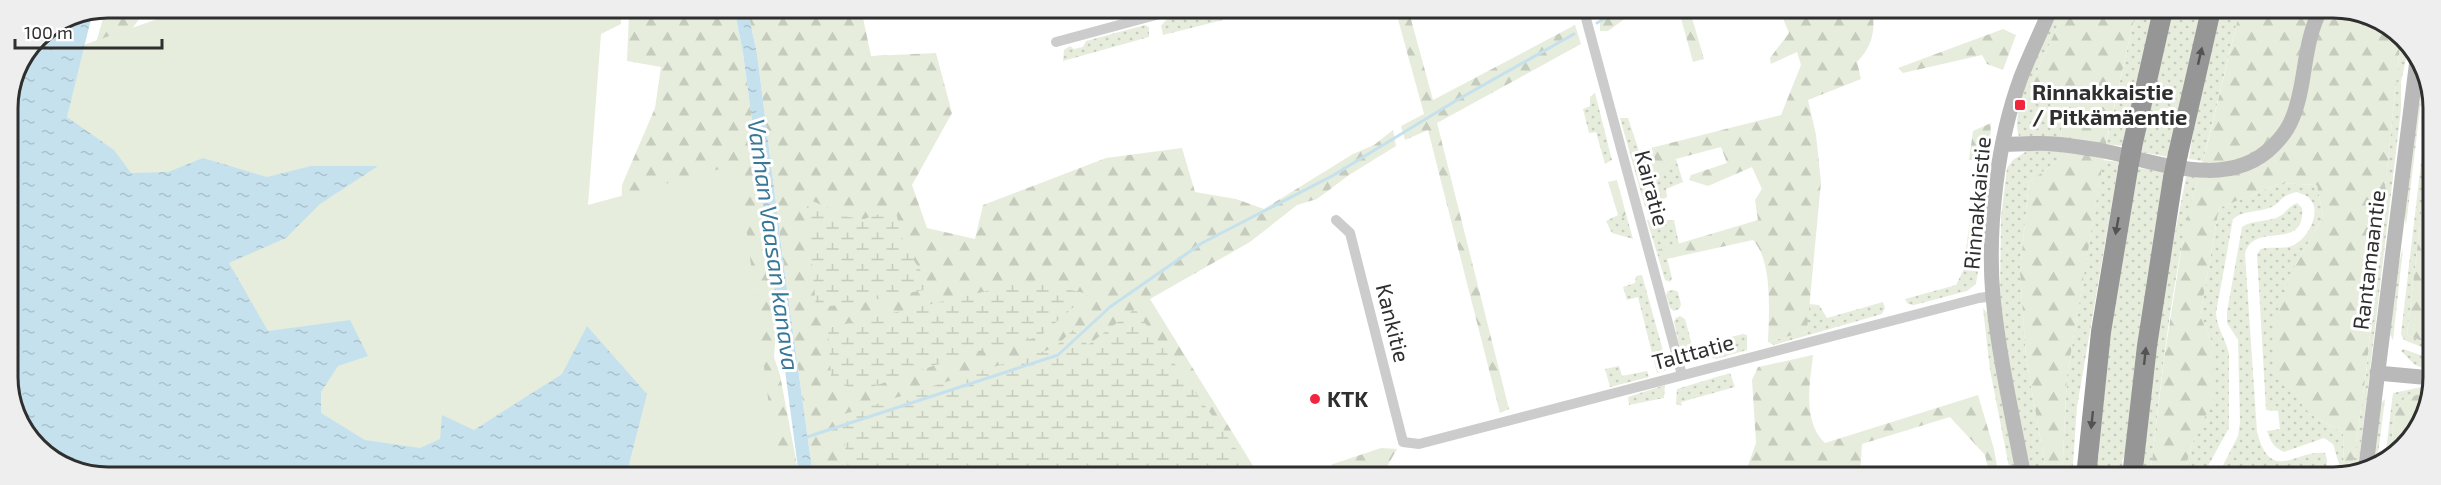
<svg xmlns="http://www.w3.org/2000/svg" width="2441" height="485" font-family="'Exo 2',sans-serif">
	<defs>
		<pattern id="grass-dots" width="8" height="8" patternUnits="userSpaceOnUse" patternTransform="scale(1.5)"><rect width="8" height="8" fill="#e6eddc"/><path d="M2 2h.1M6 6h.1" fill="none" stroke="#c6ccbd" stroke-width="1.8" stroke-linecap="round"/></pattern>
		<pattern id="forest-firs" width="22" height="20" patternUnits="userSpaceOnUse" patternTransform="scale(1.5)"><rect width="22" height="20" fill="#e6eddc"/><path d="M5 1l3.5 6h-7zM16 11l3.5 6h-7z" fill="#c6ccbd"/></pattern>
		<pattern id="wetland-marsh" width="20" height="14" patternUnits="userSpaceOnUse" patternTransform="scale(1.5)"><rect width="20" height="14" fill="#e6eddc"/><path d="M1 5h8M5 5V1M11 12h8M15 12V8" fill="none" stroke="#c6ccbd"/></pattern>
		<pattern id="water-ripples" width="26" height="14" patternUnits="userSpaceOnUse" patternTransform="scale(1.5)"><rect width="26" height="14" fill="#c6e1ee"/><path d="M2 4q2-2 4 0t4 0M15 11q2-2 4 0t4 0" fill="none" stroke="#aac1cc"/></pattern>
	</defs>
	<rect width="100%" height="100%" fill="#fff"/>
	<g fill="url(#grass-dots)">
		<path d="M2057 10H2065L2033 80 2062 118 2061 138 2019 136C2008 112 2046 35 2057 10Z"/>
		<polygon points="2136,10 2155,10 2122,146 2106,144"/>
		<polygon points="2173,10 2205,10 2168,157 2141,152"/>
		<polygon points="2222,10 2240,10 2203,161 2189,159 2197,105"/>
		<polygon points="1195,12 1220,12 1223,20 1163,35 1161,26 1166,20"/>
		<polygon points="1145,25 1149,27 1149,37 1063,61 1064,50 1070,46 1074,49 1083,47 1086,41"/>
		<polygon points="2401,35 2409,47 2401,81 2401,110 2358,470 2352,472 2366,373"/>
		<polygon points="2420,67 2424,75 2406,226 2404,207"/>
		<polygon points="2430,86 2432,123 2407,335 2432,345 2432,351 2404,340 2401,334"/>
		<polygon points="1595,93 1612,160 1605,164 1596,132 1589,133 1583,109 1590,106 1590,97"/>
		<polygon points="1620,118 1628,118 1639,151 1631,153 1644,186 1676,159 1683,182 1666,189 1667,197 1652,206 1645,207"/>
		<polygon points="2030,149 2061,150 2060,159 2029,182 2020,272 2026,357 2047,477 2030,477 2007,361 2000,299 2001,217 2007,168 2013,160"/>
		<polygon points="1989,160 1983,239 1976,284 1967,291 1914,305 1908,304 1905,299 1956,285 1963,271 1978,162"/>
		<polygon points="2103,160 2119,162 2077,407 2072,477 2062,477 2067,376"/>
		<polygon points="2137,168 2166,171 2126,453 2122,461 2124,477 2094,477 2096,460 2099,456 2099,449 2096,445 2112,316"/>
		<path d="M2199 175C2171 273 2162 376 2150 477H2142L2154 356 2173 243 2186 177Z"/>
		<path d="M2281 183 2317 185 2323 217 2294 268 2310 414 2343 433 2344 475 2337 477 2339 464 2333 444 2324 438 2284 452C2273 447 2271 442 2267 431L2280 429 2278 411 2266 410 2257 254 2261 249C2272 246 2284 250 2294 245 2308 238 2322 212 2310 199 2307 195 2301 194 2297 192 2280 195 2281 204 2269 208 2255 213 2244 210 2233 219L2216 313C2217 329 2226 339 2229 354V428L2208 466 2206 477H2182L2194 439 2214 346 2200 316 2219 208Z"/>
		<path d="M2297 203 2302 208C2306 253 2253 220 2245 254L2257 432C2271 485 2296 449 2325 453L2327 460 2325 477 2261 475 2255 477H2217L2238 436 2240 422 2238 340 2227 323V312L2242 227C2252 220 2264 222 2276 218 2285 215 2288 206 2297 203Z"/>
		<polygon points="1626,214 1633,239 1612,233 1606,221 1618,215 1623,217"/>
		<polygon points="1647,220 1674,220 1679,244 1657,251 1662,259 1667,258 1672,278 1670,282 1665,280"/>
		<polygon points="2403,248 2393,340 2390,334 2396,273"/>
		<polygon points="1642,275 1667,365 1665,371 1657,373 1638,297 1627,300 1623,287 1635,283 1636,276"/>
		<polygon points="1674,290 1678,292 1681,305 1679,309 1674,311 1670,308 1666,295 1668,291"/>
		<polygon points="1883,302 1885,308 1882,314 1774,345 1768,342 1807,331 1809,304 1819,305 1827,318"/>
		<polygon points="1983,308 1989,315 2018,477 2011,477 1990,370"/>
		<polygon points="1680,316 1685,319 1693,349 1703,361 1689,361 1681,352 1674,322 1676,318"/>
		<polygon points="1743,334 1747,335 1747,350 1716,359 1712,357 1707,343"/>
		<polygon points="2403,349 2432,359 2432,371 2415,365 2401,351"/>
		<polygon points="1619,366 1622,376 1647,371 1649,377 1610,387 1605,369"/>
		<polygon points="1730,373 1735,387 1681,402 1682,406 1676,404 1677,389"/>
		<polygon points="1665,385 1664,398 1629,405 1628,397"/>
		<polygon points="2432,385 2432,390 2404,399 2395,413 2390,456 2385,459 2393,393"/>
		<polygon points="2385,399 2377,462 2371,464 2381,403"/>
	</g>
	<g fill="url(#forest-firs)">
		<polygon points="2352,9 2401,35 2366,373 2352,472 2344,475 2343,433 2310,414 2274,372 2274,321 2294,268 2323,217 2317,185 2281,183 2219,208 2200,316 2214,346 2214,399 2194,439 2182,477 2150,477 2164,359 2185,226 2207,146 2240,10"/>
		<polygon points="2065,10 2136,10 2107,138 2067,376 2062,477 2047,477 2026,357 2020,272 2029,182 2060,159 2062,118 2033,80"/>
		<polygon points="1600,11 1645,11 1630,15 1608,31 1600,31"/>
		<polygon points="1679,11 1690,11 1704,59 1693,62"/>
		<path d="M1780 11H1872C1876 30 1872 47 1857 62L1861 79 1808 100 1816 135 1821 182 1807 331 1768 342C1769 314 1773 261 1753 240L1662 260 1657 250 1758 220 1755 200 1762 189 1752 167 1708 186 1689 180 1691 175 1727 163 1721 147 1676 159 1644 186 1631 153 1781 115 1801 65 1797 52 1771 64 1770 58 1789 33Z"/>
		<polygon points="1396,12 1409,12 1433,100 1575,25 1581,44 1437,123 1509,409 1500,413 1428,130 1405,140 1401,126 1424,114"/>
		<polygon points="735,13 743,53 772,269 777,319 774,357 780,375 799,476 757,476 621,220 622,185 655,108 661,67 627,61 629,14"/>
		<polygon points="748,13 862,13 871,56 936,53 952,113 912,185 927,228 975,239 983,205 1106,158 1182,148 1195,192 1236,199 1264,209 1353,154 1374,145 1393,130 1396,146 1349,175 1317,199 1297,205 1250,242 1150,299 1260,477 813,476 784,267 757,53"/>
		<polygon points="104,15 142,15 106,65 92,57"/>
		<polygon points="2003,29 2016,35 2003,70 1987,64 1982,55 1903,73 1898,68"/>
		<polygon points="1991,123 1989,160 1969,160 1973,131"/>
		<polygon points="2432,123 2432,345 2407,335"/>
		<polygon points="1617,180 1626,214 1623,217 1618,215 1608,182"/>
		<path d="M1813 355C1810 383 1802 421 1825 443L1978 395 1994 449 1999 477H1990L1985 455 1950 417 1862 444 1860 477H1744L1756 443 1752 380 1758 367Z"/>
		<polygon points="2432,390 2432,396 2399,453 2390,456 2395,413 2404,399"/>
		<polygon points="1381,448 1397,449 1381,477 1332,477 1329,467 1333,464"/>
	</g>
	<g fill="url(#wetland-marsh)">
		<polygon points="806,198 848,217 864,219 895,209 904,245 926,279 929,289 853,304 816,307"/>
		<polygon points="1030,281 1089,294 1039,337 974,352 857,392 831,377 828,328"/>
		<polygon points="1135,309 1255,475 1254,476 849,476 841,415 1054,348 1073,330 1088,345"/>
	</g>
	<polygon fill="#e6eddc" points="621,14 621,24 601,34 588,205 738,164 778,476 316,476 21,72 37,37 72,49 169,15"/>
	<g fill="url(#water-ripples)">
		<polygon points="735,13 748,13 757,53 784,267 813,476 799,476 743,53"/>
		<polygon points="70,15 94,15 91,19 67,117 114,150 131,173 168,172 203,158 267,177 311,166 378,166 320,204 286,238 229,263 268,331 350,320 368,356 338,366 321,392 321,413 365,440 420,448 440,439 442,415 474,430 562,374 587,326 647,394 626,476 89,476 37,448 9,397 8,102 37,37"/>
	</g>
	<g fill="none" stroke-linecap="round" stroke-linejoin="round">
		<g stroke="#c6e1ee" stroke-width="3">
			<polyline points="1597,23 1618,11"/>
			<polyline points="807,437 1058,355 1110,307 1202,243 1332,176 1457,100 1574,34"/>
		</g>
		<g stroke="#ccc" stroke-width="10">
			<polyline points="1584,11 1682,375"/>
			<polyline points="1056,42 1167,12"/>
			<polyline points="1336,220 1350,233 1403,442 1419,444 1979,298 1993,296"/>
		</g>
		<g stroke="#b9b9b9" stroke-width="15">
			<path d="M2004 144C2020 145 2037 142 2054 144 2069 145 2084 148 2099 150 2153 160 2228 193 2274 145 2281 138 2288 129 2292 119 2307 84 2302 44 2321 9"/>
			<polyline points="2377,373 2432,378"/>
			<polyline points="2366,466 2417,60"/>
			<path d="M2024 477C2013 418 1999 358 1993 297 1987 228 1997 142 2021 77 2030 54 2041 32 2050 10"/>
		</g>
		<g stroke="#969696" stroke-width="20">
			<polyline points="2132,147 2163,10"/>
			<polyline points="2178,154 2211,10"/>
			<polyline points="2086,477 2101,332 2128,169"/>
			<polyline points="2132,477 2147,346 2173,178"/>
		</g>
		<g stroke="#969696" stroke-width="20">
			<polyline points="2128,169 2132,147"/>
			<polyline points="2173,178 2178,154"/>
		</g>
	</g>
	<defs><path id="oneway-solid" d="M-6-.8H1V-3.2L6.5 0L1 3.2V.8H-6Z" transform="scale(1.5)"/></defs>
	<g fill="#535353">
		<use href="#oneway-solid" transform="translate(2200 56) rotate(-77)"/>
		<use href="#oneway-solid" transform="translate(2117 226) rotate(100)"/>
		<use href="#oneway-solid" transform="translate(2145 356) rotate(-84)"/>
		<use href="#oneway-solid" transform="translate(2092 420) rotate(96)"/>
	</g>
	<g fill="#f2253f" stroke="#fff" stroke-width="2">
		<rect x="2014" y="99" width="12" height="12" rx="3"/>
		<circle cx="1315" cy="399" r="6"/>
	</g>
	<g text-anchor="middle" stroke-width="6" stroke-linejoin="round" paint-order="stroke">
		<g font-size="22" font-weight="bold" fill="#2f2f2f" stroke="#fff" text-anchor="start">
			<text x="2032" y="100">Rinnakkaistie<tspan x="2032" dy="25">/ Pitkämäentie</tspan></text>
			<text x="1327" y="407">KTK</text>
		</g>
		<g font-size="22" fill="#2f2f2f" stroke="#fff">
			<text transform="translate(1652 188) rotate(75)" y="8">Kairatie</text>
			<text transform="translate(1977 203) rotate(-85)" y="8">Rinnakkaistie</text>
			<text transform="translate(2369 260) rotate(-83)" y="8">Rantamaantie</text>
			<text transform="translate(1393 323) rotate(76)" y="8">Kankitie</text>
			<text transform="translate(1693 352) rotate(-15)" y="8">Talttatie</text>
		</g>
		<g font-size="24" font-style="italic" fill="#377797" stroke="#fff">
			<text transform="translate(773 245) rotate(82)" y="8">Vanhan Vaasan kanava</text>
		</g>
	</g>
	<path d="M0 0H2441V485H0ZM108 18H2333A90 90 0 0 1 2423 108V377A90 90 0 0 1 2333 467H108A90 90 0 0 1 18 377V108A90 90 0 0 1 108 18Z" fill="#eee" fill-rule="evenodd"/>
	<path fill="none" stroke="#2f2f2f" stroke-width="3" d="M108 18H2333A90 90 0 0 1 2423 108V377A90 90 0 0 1 2333 467H108A90 90 0 0 1 18 377V108A90 90 0 0 1 108 18Z"/>
	<path d="M15 39v9h147v-9" fill="none" stroke="#2f2f2f" stroke-width="3"/>
	<text x="24" y="39" font-size="18" fill="#2f2f2f" stroke="#ffffff" stroke-width="4.5" paint-order="stroke">100 m</text>
</svg>
